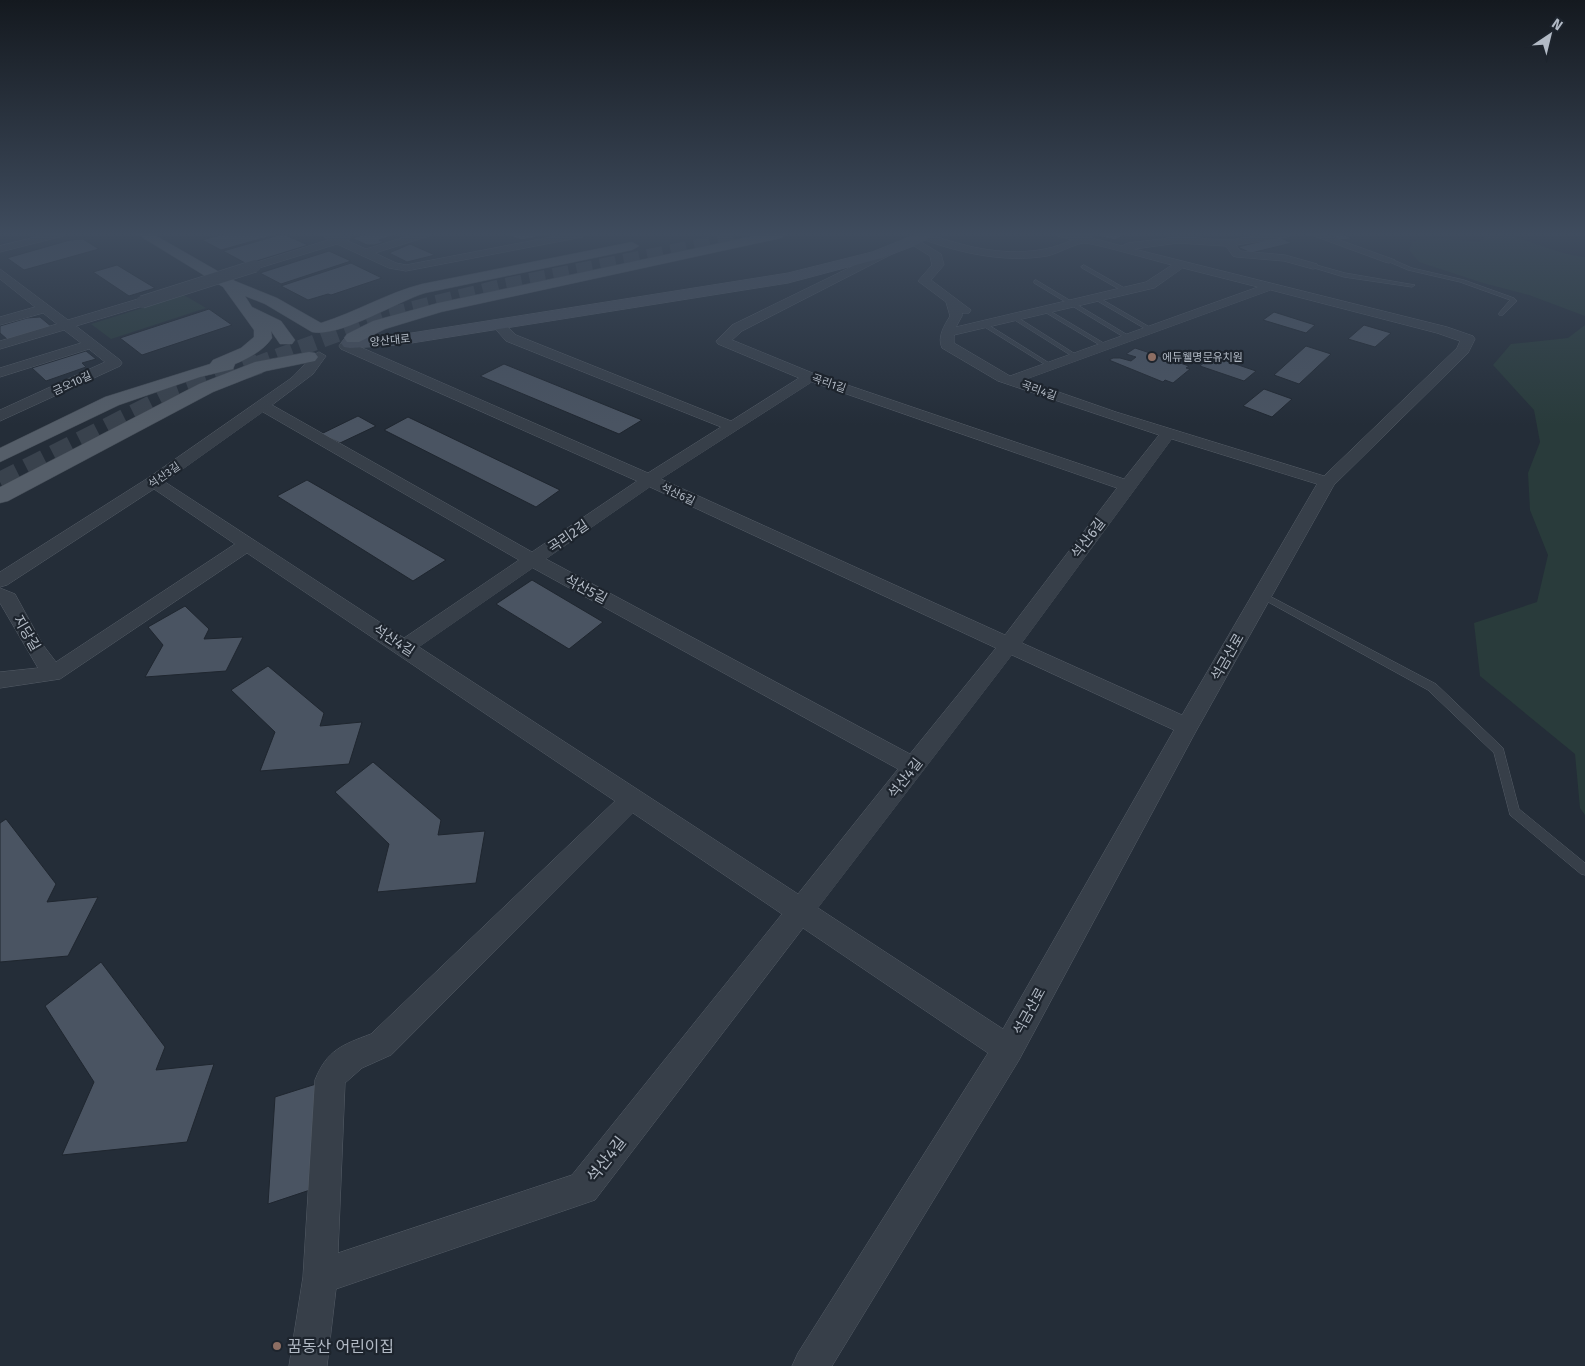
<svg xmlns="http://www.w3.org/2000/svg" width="1585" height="1366" font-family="'Fira Sans','Noto Sans KR',sans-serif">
	<rect width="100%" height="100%" fill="#242d38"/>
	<g fill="#293b3b">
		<path d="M1490 234C1523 234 1552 254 1585 257V316L1529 295 1483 283 1419 262 1409 250 1413 241 1440 238 1479 242Z"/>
		<polygon points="184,295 206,308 111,339 91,324"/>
		<polygon points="1585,325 1585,815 1580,808 1575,754 1480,676 1474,623 1537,602 1548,555 1530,510 1528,473 1540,442 1534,410 1493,365 1511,344 1568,338"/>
	</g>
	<g fill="#4a5462" stroke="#1f262f">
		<polygon points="224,234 278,234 221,250 202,240"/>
		<polygon points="283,234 308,245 247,264 223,251"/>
		<polygon points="366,234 398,234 379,240 384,242 375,245 367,245 352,238"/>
		<polygon points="506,234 553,234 521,240"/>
		<polygon points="1101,234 1126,234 1115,240 1098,236"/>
		<polygon points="1329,234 1343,234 1352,239 1339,240"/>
		<polygon points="1279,237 1292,243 1251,253 1238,247"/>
		<polygon points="83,239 99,249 24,270 7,258 70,240"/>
		<polygon points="410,244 435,255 407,262 389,253"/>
		<polygon points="329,251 351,261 281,284 260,273"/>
		<polygon points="351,263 382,278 331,295 328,294 308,300 281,286"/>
		<polygon points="117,265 155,288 129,296 93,272"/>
		<polygon points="209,309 232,325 142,355 120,338"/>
		<polygon points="1274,312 1315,325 1306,333 1263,320"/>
		<polygon points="40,317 52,327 8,340 0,333 0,326 27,318"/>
		<polygon points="1364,325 1391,333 1375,347 1348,339"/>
		<polygon points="1306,346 1331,354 1299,384 1274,375"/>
		<polygon points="1135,348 1189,366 1186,368 1190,369 1173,383 1165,380 1163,382 1109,360 1113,358 1120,358 1131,361 1136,357 1126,354"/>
		<polygon points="86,351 96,359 82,363 86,367 46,381 32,368"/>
		<polygon points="1212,356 1256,371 1244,381 1200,366"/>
		<polygon points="504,364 642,420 619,434 480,376"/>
		<polygon points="1264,389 1292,399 1272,417 1243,406"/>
		<polygon points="358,416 376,426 340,443 321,434"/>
		<polygon points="408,417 560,490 536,507 384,430"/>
		<polygon points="307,480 446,560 413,581 277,496"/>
		<polygon points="532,580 603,622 569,649 496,604"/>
		<polygon points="185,606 209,629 204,639 243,637 226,671 145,677 163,645 148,627"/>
		<polygon points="268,666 324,713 320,726 362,722 349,764 260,771 275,732 231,690"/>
		<polygon points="373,762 441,820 438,835 485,831 476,883 377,892 389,844 335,792"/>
		<polygon points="6,819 56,884 47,902 98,897 68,956 0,962 0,823"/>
		<polygon points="101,962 165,1047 156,1070 214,1064 187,1142 62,1155 94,1082 45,1006"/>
		<polygon points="316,1084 313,1189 268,1204 275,1097"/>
	</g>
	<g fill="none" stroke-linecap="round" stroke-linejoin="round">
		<polyline stroke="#39424d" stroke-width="16" stroke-dasharray="16 8" stroke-linecap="butt" points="255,365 385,316 505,286 762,234"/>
		<polyline stroke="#39424d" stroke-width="20" stroke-dasharray="20 10" stroke-linecap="butt" points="0,482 162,400 259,364"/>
		<defs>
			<g id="lane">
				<polygon points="1389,258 1412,268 1464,280 1514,298 1517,301 1503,315 1499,315 1499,313 1510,300 1460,282 1408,270 1387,261 1386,260"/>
				<polygon points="1313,264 1345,273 1415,285 1412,287 1344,277 1311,267 1311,265"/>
				<polygon points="1084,265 1128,290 1129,291 1124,292 1082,268 1081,267"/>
				<polygon points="1036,280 1131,337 1132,338 1127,339 1034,283 1034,281"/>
				<polygon points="1096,296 1153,329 1154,330 1149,331 1094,299 1094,297"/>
				<polygon points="1045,308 1107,345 1108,346 1103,347 1043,311 1042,310"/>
				<polygon points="1013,317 1017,317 1080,357 1075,358 1013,319"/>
				<polygon points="983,324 987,324 1054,366 1049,367 983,326"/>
				<polygon points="1262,592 1436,684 1503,748 1519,809 1585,863 1585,875 1581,874 1510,815 1494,753 1428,690 1259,597 1257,595 1259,593"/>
			</g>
			<g id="street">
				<polygon points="48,234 64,234 63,236 0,252 0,246"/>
				<polygon points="320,234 349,236 350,238 348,241 366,249 415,234 430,234 429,236 375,253 396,263 406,265 567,234 587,234 582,237 406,271 389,268 337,244 259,268 255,269 249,266 251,264 328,240"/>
				<path d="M920 234C933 234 948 241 961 244 997 254 1039 256 1072 240L1058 236 1057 234C1068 234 1081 233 1091 235L1092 238 1122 246 1128 243 1178 237 1229 240 1269 234H1292L1287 237 1236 245 1240 251 1285 255 1317 264V268L1313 269 1284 261 1237 257 1233 256 1226 246 1178 243 1134 249 1447 327 1473 336 1475 339 1468 353 1334 485 1195 733 1019 1060 832 1366H792L798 1353 988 1053 803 928 595 1200 336 1289 327 1366H289L303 1277 315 1080C327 1050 342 1045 371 1034L615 801 247 553 60 679 0 688V672L38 668 0 603V588L15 594 43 645 56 662 235 544 154 489 7 585 0 587V572L148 478 290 379C298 373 312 354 319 352L326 356 313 374 272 405 532 552 637 481 341 349 339 346 341 343H351L648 473 721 427 506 341 491 324 492 321H502L516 335 731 421 799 378 718 344 716 341 732 325 894 246 900 249 898 251 742 331 732 340 815 374 1124 479 1159 435 998 381 942 348C937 337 944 326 950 316L946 302 918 281 932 265 930 256 906 241 908 239H916L941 254 944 265 931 280 971 310 969 313H962V316L956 327 1146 282 1172 265C1159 262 1091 242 1083 243 1072 245 1059 253 1047 256 1003 263 960 253 919 238L918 236ZM1183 268 1258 287 1010 376 954 343V335L1154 288ZM1271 290 1437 333 1460 341 1457 348 1324 476 1116 412 1024 380ZM812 382 1117 488 1005 635 661 479ZM263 412 519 560 404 638 165 482ZM1172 439 1317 484 1182 715 1022 643ZM650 487 996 648 910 754 546 559ZM533 568 898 769 798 894 419 647ZM1012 655 1174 730 1003 1029 818 908ZM633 813 782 914 572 1175 338 1253 345 1083 362 1068 391 1055Z"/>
				<polygon points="1309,234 1323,234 1395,260 1389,263 1385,262"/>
				<polygon points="0,269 68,320 138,299 146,299 148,302 146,305 76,326 120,360 122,363 120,366 0,421 0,410 105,362 89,349 0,377 0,368 81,343 64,330 0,349 0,341 57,324 43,313 0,325 0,317 35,307 0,279"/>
			</g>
			<polygon id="secondary" points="917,234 935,234 916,245 882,258 788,283 399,345 350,348 344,347 341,343 344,339 350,338 399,335 788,273 872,252"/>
			<g id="primary">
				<path d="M137 234H153L235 281 277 298 321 323C356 312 387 293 422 284L632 242 639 246 632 250 425 293C396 302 339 338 312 332L265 304 245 296 252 307 281 321 295 340 292 344H280L271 331 272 338C263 351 249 358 235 364L233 369 200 377 119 405 0 462V448L105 397 210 364 213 360 241 348 254 337V330L223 287Z"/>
				<polygon points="763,234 788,234 781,238 441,312 385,329 359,342 347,342 344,338 347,334 373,321 438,303"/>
				<polygon points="309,352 315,353 318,357 315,361 266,371 213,392 8,501 0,503 0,487 199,384 255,362"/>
			</g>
		</defs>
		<use href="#lane" stroke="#555d67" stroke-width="1"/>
		<use href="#street" stroke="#555d67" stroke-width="1"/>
		<use href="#secondary" stroke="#555d67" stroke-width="1"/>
		<use href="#primary" stroke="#404852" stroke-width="1"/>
		<use href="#lane" fill="#373f49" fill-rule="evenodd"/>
		<use href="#street" fill="#373f49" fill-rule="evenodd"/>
		<use href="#secondary" fill="#464e5b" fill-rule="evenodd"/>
		<use href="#primary" fill="#555e69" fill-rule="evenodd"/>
		<defs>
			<polyline id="street-bridge" points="142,302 255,266"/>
		</defs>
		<use href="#street-bridge" stroke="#555d67" stroke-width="13" stroke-linecap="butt"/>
		<use href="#street-bridge" stroke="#373f49" stroke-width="12"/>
	</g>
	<linearGradient id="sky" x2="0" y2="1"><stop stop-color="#14191f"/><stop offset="0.55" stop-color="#3f4c5e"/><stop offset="1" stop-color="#3f4c5e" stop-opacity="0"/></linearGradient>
	<rect width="1585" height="425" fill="url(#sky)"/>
	<g fill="#8d6e63" stroke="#1d242d" stroke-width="2">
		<circle cx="1152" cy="357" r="5"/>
		<circle cx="277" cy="1346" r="5"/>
	</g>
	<g text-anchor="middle" stroke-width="4.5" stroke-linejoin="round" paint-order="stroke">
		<g font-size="11" fill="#b2bac5" stroke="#1d242d">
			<text transform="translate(390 340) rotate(-6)" y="4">양산대로</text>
			<text transform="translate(72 383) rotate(-25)" y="4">금오10길</text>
			<text transform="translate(829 383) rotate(19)" y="4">곡리1길</text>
			<text transform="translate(1039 390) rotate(20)" y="4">곡리4길</text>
			<text transform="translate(164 475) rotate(-35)" y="4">석산3길</text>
			<text transform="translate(678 494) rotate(25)" y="4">석산6길</text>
		</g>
		<g font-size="11" fill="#b2bac5" stroke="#1d242d" text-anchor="start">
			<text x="1162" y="361">에듀웰명문유치원</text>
		</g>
		<g font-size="14" fill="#b2bac5" stroke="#1d242d">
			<text transform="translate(568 536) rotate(-34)" y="5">곡리2길</text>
			<text transform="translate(1088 538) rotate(-53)" y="5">석산6길</text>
			<text transform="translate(586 589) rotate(28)" y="5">석산5길</text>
			<text transform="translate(27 633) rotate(60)" y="5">지당길</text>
			<text transform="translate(394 640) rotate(33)" y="5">석산4길</text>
			<text transform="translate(1227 657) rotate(-60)" y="5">석금산로</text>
			<text transform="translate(905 778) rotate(-52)" y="5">석산4길</text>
			<text transform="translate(1029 1011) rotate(-61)" y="5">석금산로</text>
		</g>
		<g font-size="16" fill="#b2bac5" stroke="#1d242d">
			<text transform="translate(606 1159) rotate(-52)" y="6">석산4길</text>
		</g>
		<g font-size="16" fill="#b2bac5" stroke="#1d242d" text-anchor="start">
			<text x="287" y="1352">꿈동산 어린이집</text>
		</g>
	</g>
	<g transform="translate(1550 35) rotate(35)" stroke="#1d242d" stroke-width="4" paint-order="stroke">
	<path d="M0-4L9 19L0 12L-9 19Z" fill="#b2bac5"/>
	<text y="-8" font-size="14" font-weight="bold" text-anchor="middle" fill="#b2bac5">N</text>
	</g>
</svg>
